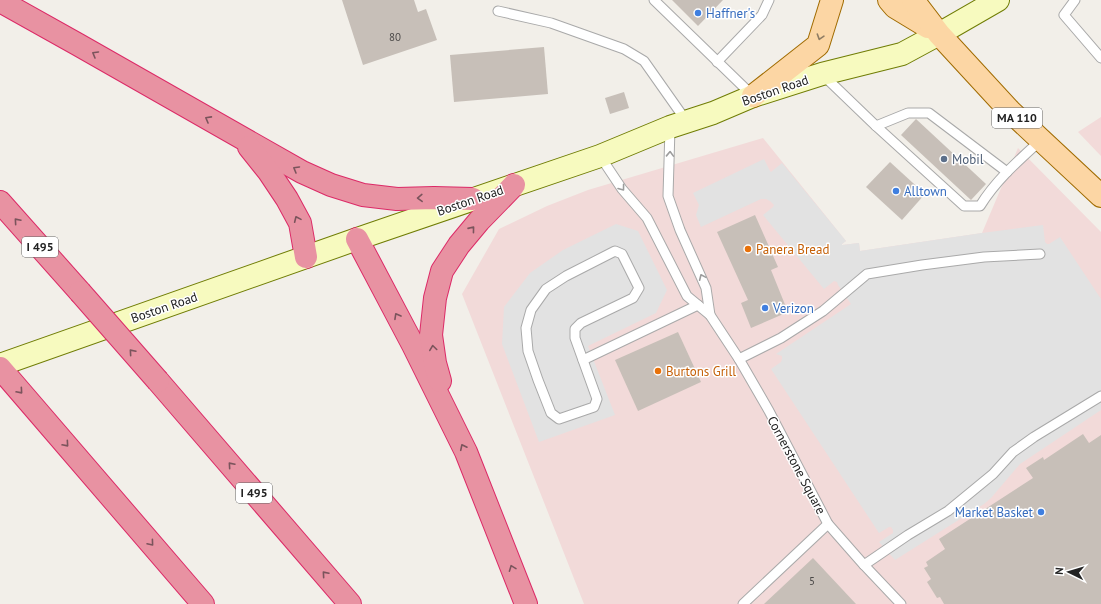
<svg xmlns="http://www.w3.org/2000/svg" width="1101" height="604" font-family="'PT Sans',sans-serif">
	<rect width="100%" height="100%" fill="#f2efe9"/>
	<g fill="#f2dad9">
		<polygon points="1101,117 1101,156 1078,132"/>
		<polygon points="763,138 846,241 842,244 842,245 859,243 860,251 982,233 1018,148 1101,232 1101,604 584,604 462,294 499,229 547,206 588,190"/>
	</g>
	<g fill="#e2e2e2">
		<polygon points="764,159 770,171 771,172 782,163 846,241 842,244 842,245 859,243 860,251 982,233 1043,225 1045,242 1047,244 1049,244 1060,237 1101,299 1101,410 1020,464 991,498 984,504 895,560 879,542 893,533 893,530 891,527 889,527 879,533 771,369 781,362 782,359 782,356 776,354 851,304 838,285 837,282 834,281 824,289 763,215 773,207 774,205 770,201 766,199 761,199 701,227 696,215 699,205 693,193"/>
		<polygon points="616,224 638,231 667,290 656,313 588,346 615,415 539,442 502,344 504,307 530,273 563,250"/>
	</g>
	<g fill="#c7bfb8">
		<polygon points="342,0 414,0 418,12 426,9 437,40 363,65"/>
		<polygon points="672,0 723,0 698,26"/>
		<polygon points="544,47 548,94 454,102 450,55"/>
		<polygon points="624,92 629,108 610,114 605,98"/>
		<polygon points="916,119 986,184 971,200 901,135"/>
		<polygon points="890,162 925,194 902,220 866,187"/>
		<polygon points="755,215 778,267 771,270 788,312 751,328 741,303 748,300 717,232"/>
		<polygon points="678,332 701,382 638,411 615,360"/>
		<polygon points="1083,434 1089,443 1101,435 1101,604 944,604 940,597 937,598 927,582 931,579 924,568 928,566 926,562 945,549 939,539 1033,478 1026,468 1043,457 1044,460"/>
		<polygon points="813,558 856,604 764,604"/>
	</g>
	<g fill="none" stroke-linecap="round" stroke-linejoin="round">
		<defs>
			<g id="service">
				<polyline points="654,0 753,96"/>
				<polyline points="1075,0 1064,15 1101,58"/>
				<polyline points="498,11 551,23 624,49 644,61 687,122"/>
				<polyline points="717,62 762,15 769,0"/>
				<path d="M823 75 876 126 964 206H980C996 180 1019 160 1041 140"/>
				<polyline points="876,126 908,113 929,113 1007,172"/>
				<polyline points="670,128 668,196 680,230 706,288 710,315"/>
				<polyline points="600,156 622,189 647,218 687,296 710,315 739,359 769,411 828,524 864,565 901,604"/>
				<polygon points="615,251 622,254 639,288 633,298 581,323 575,329 575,338 597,399 594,407 559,419 551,413 538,380 528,351 526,328 531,310 546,289 566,276"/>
				<polyline points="739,359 781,338 823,311 867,274 922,265 984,257 1040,254"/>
				<polyline points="583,360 698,305"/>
				<polyline points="864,565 908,535 948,511 993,474 1013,452 1034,437 1101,396"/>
				<polyline points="743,604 828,524"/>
			</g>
			<polyline id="secondary" points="0,365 357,239 600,156 670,127 713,113 753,96 822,74 902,54 939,34 998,0"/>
			<g id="primary">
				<polyline points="889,0 895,7 928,27"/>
				<polyline points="913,0 939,34 1010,111 1101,196"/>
				<polyline points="753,96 818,45 832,0"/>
			</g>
			<g id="motorway">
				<polyline points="0,1 77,44 302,172 331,185 363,195 397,199 434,198 473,199"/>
				<polyline points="249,147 269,172 287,199 300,223 306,257"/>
				<polyline points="0,202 80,292"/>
				<polyline points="357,239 413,345 466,452 526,604"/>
				<polyline points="0,368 203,604"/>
				<polyline points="158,381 350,604"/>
				<polyline points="440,381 435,363 431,335 435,298 442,271 459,245 479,221 514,185"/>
			</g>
		</defs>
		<use href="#service" stroke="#a9a9a9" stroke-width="11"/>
		<use href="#secondary" stroke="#707d05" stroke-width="24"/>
		<use href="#primary" stroke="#a06b00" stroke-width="24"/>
		<use href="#motorway" stroke="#dc2a67" stroke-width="24"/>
		<use href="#service" stroke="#fff" stroke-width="9"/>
		<use href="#secondary" stroke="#f7fabf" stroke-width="22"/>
		<use href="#primary" stroke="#fcd6a4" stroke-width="22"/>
		<use href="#motorway" stroke="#e892a2" stroke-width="22"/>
		<defs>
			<polyline id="motorway-bridge" points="80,292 158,381"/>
		</defs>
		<use href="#motorway-bridge" stroke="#dc2a67" stroke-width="24" stroke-linecap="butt"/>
		<use href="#motorway-bridge" stroke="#e892a2" stroke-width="22"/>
	</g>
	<defs><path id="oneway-chevron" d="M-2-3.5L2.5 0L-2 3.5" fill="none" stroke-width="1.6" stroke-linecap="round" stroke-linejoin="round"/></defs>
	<use stroke="#8f7c63" href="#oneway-chevron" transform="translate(820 37) rotate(108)"/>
	<g stroke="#7b545c">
		<use href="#oneway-chevron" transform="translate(95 54) rotate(-150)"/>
		<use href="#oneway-chevron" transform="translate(208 119) rotate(-151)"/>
		<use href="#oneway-chevron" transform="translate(296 169) rotate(-150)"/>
		<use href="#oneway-chevron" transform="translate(420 198) rotate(178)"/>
		<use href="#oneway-chevron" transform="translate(297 219) rotate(-114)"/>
		<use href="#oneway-chevron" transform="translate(17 221) rotate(-131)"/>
		<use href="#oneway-chevron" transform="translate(472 229) rotate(-51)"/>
		<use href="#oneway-chevron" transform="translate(397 316) rotate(-119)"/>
		<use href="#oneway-chevron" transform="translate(433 348) rotate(-98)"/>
		<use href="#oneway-chevron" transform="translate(132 352) rotate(-131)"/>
		<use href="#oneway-chevron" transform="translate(20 391) rotate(49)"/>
		<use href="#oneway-chevron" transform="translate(66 444) rotate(49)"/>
		<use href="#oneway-chevron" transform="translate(463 447) rotate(-116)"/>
		<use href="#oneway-chevron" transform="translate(231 465) rotate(-131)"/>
		<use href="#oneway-chevron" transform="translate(151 543) rotate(50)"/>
		<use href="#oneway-chevron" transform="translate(512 568) rotate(-111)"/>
		<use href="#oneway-chevron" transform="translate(325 574) rotate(-131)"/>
	</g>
	<g stroke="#9c9c9c">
		<use href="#oneway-chevron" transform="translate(670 154) rotate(-88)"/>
		<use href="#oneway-chevron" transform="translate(622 188) rotate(53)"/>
		<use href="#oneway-chevron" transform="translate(702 277) rotate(-114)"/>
	</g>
	<g fill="#3f7fe0" stroke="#fff" stroke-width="1.5">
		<circle cx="698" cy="13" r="4"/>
		<circle cx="896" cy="191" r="4"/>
		<circle cx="765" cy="308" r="4"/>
		<circle cx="1041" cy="512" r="4"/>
	</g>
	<circle fill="#5c6f8a" stroke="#fff" stroke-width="1.5" cx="944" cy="159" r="4"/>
	<g fill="#e8710a" stroke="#fff" stroke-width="1.5">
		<circle cx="748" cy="249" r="4"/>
		<circle cx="658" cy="371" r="4"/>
	</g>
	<g text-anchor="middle" stroke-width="3" stroke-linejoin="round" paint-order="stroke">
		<g font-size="11" fill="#4b4948">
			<text x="395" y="41">80</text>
			<text x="812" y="585">5</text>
		</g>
		<g fill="#fff" stroke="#646464" stroke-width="1">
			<rect x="992" y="108" width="50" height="20" rx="3"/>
			<rect x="22" y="237" width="36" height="20" rx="3"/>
			<rect x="236" y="483" width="36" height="20" rx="3"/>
		</g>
		<g font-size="12" font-weight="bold" fill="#222">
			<text x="1017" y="122">MA 110</text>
			<text x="40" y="251">I 495</text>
			<text x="254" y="497">I 495</text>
		</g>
		<g font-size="13" fill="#366cbe" stroke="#fff" text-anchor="start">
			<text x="706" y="18">Haffner's</text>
			<text x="904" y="196">Alltown</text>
			<text x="773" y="313">Verizon</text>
			<text x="1033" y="517" text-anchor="end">Market Basket</text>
		</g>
		<g font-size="13" fill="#222" stroke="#fff">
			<text transform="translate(775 90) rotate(-19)" y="5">Boston Road</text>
			<text transform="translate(470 200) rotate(-19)" y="5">Boston Road</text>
			<text transform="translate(164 307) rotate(-19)" y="5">Boston Road</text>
			<text transform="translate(797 465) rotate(62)" y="5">Cornerstone Square</text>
		</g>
		<g font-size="13" fill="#4e5e75" stroke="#fff" text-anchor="start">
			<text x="952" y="164">Mobil</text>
		</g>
		<g font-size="13" fill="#c56008" stroke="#fff" text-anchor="start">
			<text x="756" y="254">Panera Bread</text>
			<text x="666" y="376">Burtons Grill</text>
		</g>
	</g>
	<g transform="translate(1069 572) rotate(275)" stroke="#ffffff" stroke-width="3" paint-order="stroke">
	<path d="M0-3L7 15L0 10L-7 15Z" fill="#222222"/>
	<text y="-6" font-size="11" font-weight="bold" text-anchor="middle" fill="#222222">N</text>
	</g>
</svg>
